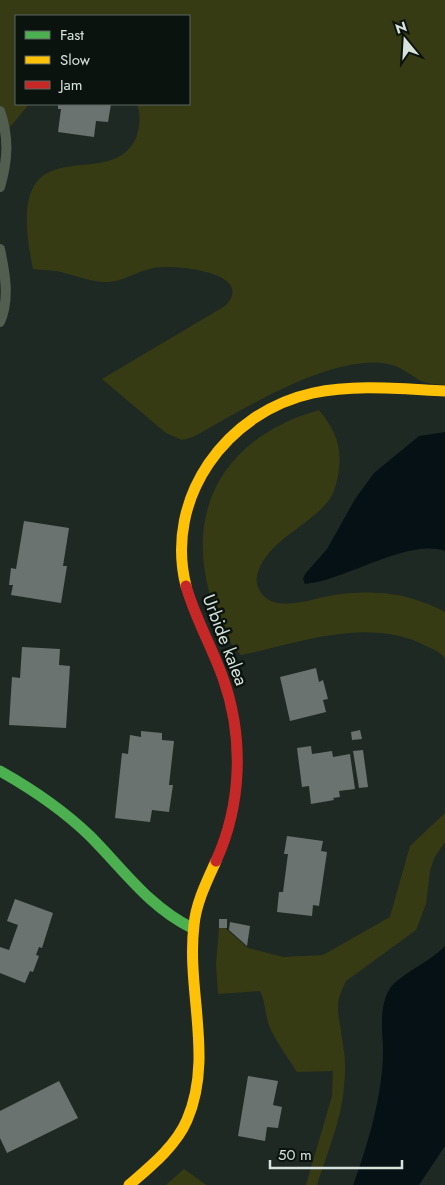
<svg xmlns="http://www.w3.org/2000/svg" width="445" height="1185" font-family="Jost,sans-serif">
	<rect width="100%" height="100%" fill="#1f2924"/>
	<g fill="#373b14">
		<path d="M0 0H445V385C438 384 425 384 419 380 405 371 399 365 382 363 326 357 242 410 193 437L182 440 166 433 102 379 225 306C258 272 173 264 153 268 138 271 123 281 109 282 91 283 73 274 56 271 49 270 41 270 33 269 0 114 109 198 136 138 140 127 141 114 137 104H189V16H16V104H29L11 126 0 133Z"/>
		<path d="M319 410C333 427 342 444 339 468 338 478 335 492 329 500 310 526 265 541 257 576 256 581 257 586 260 591 273 615 314 598 334 595 348 593 362 592 376 593 399 593 425 601 445 612V658C440 652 433 649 426 646 369 616 300 643 241 655 226 641 217 617 211 598 183 505 228 436 319 410Z"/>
		<path d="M445 813V842L434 858 430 871 426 904 416 930 346 981C333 1006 339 1013 342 1039 345 1054 346 1070 344 1085 342 1119 327 1153 317 1185H306L332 1096 333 1071 297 1072C288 1058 277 1043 270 1028 265 1016 266 1003 260 991L218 994 216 965 219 928H225L248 948 283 957 323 955 390 917 410 846Z"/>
		<polygon points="184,1169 206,1185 166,1185"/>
	</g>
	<g fill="#061115">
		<path d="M445 432V551C407 538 345 581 305 584L303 579 305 574 327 549 355 499 374 473 419 436Z"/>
		<path d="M445 946V1146L419 1185H353C368 1145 384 1090 383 1047 382 1029 379 1003 391 987 401 974 431 961 445 946Z"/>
	</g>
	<g fill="#6a7370">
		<polygon points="58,104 111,104 108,122 96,121 94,137 58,132 61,109 58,109"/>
		<polygon points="24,521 69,528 63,566 67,566 61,603 11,595 13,585 9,585 11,568 16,569"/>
		<polygon points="22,647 60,649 59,665 70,666 66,728 9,725 12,677 20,678"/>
		<polygon points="316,668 319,682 323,680 328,699 323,700 326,712 290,721 280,677"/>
		<polygon points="360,730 362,739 352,740 351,732"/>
		<polygon points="141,731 162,733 162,740 174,741 169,785 173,785 169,812 152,810 150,822 115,818 122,753 128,754 130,735 141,737"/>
		<polygon points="311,746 312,754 332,751 333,757 350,754 355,789 339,791 340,797 333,798 334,800 311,804 309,786 302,787 297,748"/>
		<polygon points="363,750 368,787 359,788 353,751"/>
		<polygon points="287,836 323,841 321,851 327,852 319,906 313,905 312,916 277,912 279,892 283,892 288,854 284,854"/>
		<polygon points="15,899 53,913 42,948 39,947 36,955 39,956 33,972 30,971 25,983 0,973 0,947 9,950 18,925 7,921"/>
		<rect x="219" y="919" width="8" height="9"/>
		<polygon points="230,922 250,926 247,946 229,930"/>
		<polygon points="248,1076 278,1081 273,1105 282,1107 278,1128 267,1127 265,1141 238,1136"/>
		<polygon points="59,1081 78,1118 7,1153 0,1138 0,1111"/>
	</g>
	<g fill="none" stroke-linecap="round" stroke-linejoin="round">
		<g stroke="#525e50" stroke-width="10">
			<path d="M0 111C9 137 8 160 0 187"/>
			<path d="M0 249C5 273 10 299 0 322"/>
		</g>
		<path stroke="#4caf50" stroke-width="11" d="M0 771C32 789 63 810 90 836 123 869 149 907 192 928"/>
		<g stroke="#ffc107" stroke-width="11">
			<path d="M186 586C164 498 226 412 313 393 356 384 401 389 445 391"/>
			<path d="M129 1185C150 1167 176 1146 187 1120 214 1058 186 990 194 925 196 903 207 881 216 861"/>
		</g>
		<path stroke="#c62828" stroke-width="11" d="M186 586C195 618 212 647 223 678 244 737 242 804 216 861"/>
	</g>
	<g text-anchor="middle" stroke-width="5" stroke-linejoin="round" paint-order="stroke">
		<g font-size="18" fill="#d7e2dd" stroke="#0b130f">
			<text transform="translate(225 640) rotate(69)" y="6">Urbide kalea</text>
		</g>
	</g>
	<rect x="15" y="15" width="175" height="90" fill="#0b130f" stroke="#5d6661"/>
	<rect x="25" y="31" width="25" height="8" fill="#4caf50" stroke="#5d6661"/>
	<text x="60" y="40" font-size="15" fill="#d7e2dd">Fast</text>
	<rect x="25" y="56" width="25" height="8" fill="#ffc107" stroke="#5d6661"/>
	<text x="60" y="65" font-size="15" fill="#d7e2dd">Slow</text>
	<rect x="25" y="81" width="25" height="8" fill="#c62828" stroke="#5d6661"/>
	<text x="60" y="90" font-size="15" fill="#d7e2dd">Jam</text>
	<g transform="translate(405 40) rotate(342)" stroke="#0b130f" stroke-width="4" paint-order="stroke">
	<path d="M0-4L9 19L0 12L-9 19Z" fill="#d7e2dd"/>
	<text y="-8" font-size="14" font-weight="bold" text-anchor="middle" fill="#d7e2dd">N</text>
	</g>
	<path d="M270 1160v8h132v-8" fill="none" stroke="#d7e2dd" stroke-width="2.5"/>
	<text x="278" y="1160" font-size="15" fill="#d7e2dd" stroke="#0b130f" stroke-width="4" paint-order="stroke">50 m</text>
</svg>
